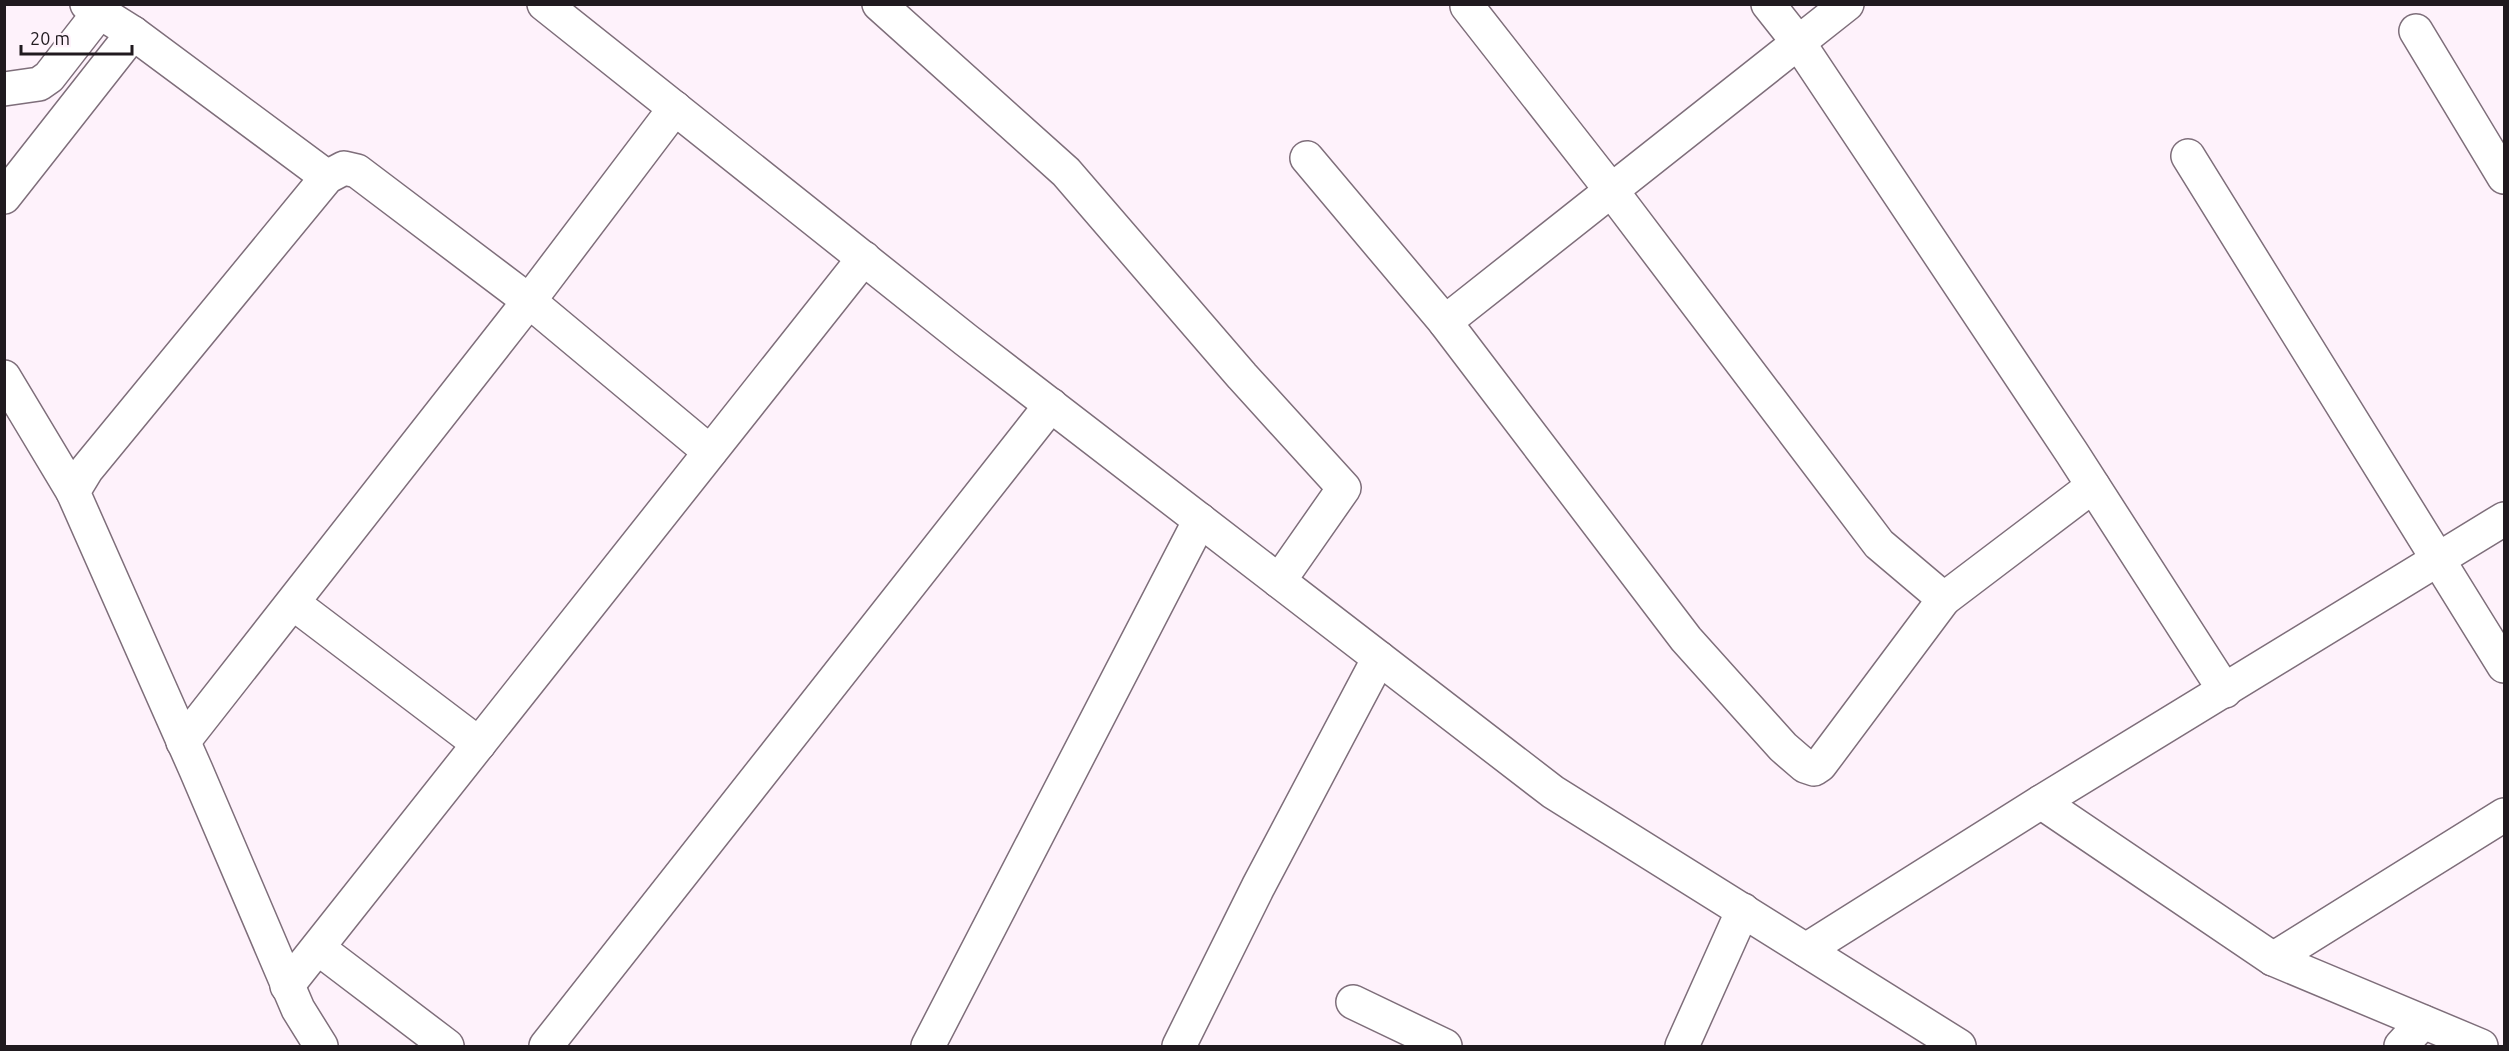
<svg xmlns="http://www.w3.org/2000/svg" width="2509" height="1051" font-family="Ubuntu,sans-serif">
	<rect width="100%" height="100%" fill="#fef2fb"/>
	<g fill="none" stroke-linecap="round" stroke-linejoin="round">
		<defs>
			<g id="minor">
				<polyline points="544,4 966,340 1553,792 1959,1046"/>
				<polyline points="879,4 1066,172 1242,376 1344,488 1279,581"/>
				<polyline points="1768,4 1798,42 2072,453 2225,691"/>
				<polyline points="1467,6 1611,190 1879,544 1944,599 2093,486"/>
				<polyline points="2416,31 2504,177"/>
				<polyline points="133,33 327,177"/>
				<polyline points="4,89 39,84 49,77 98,14"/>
				<polyline points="2188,156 2504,666"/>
				<polyline points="1307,158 1445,322 1686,639 1783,747 1805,766 1814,769 1820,765 1944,599"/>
				<polyline points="4,197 133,33 87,4"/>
				<polyline points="1445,322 1847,4"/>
				<polyline points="4,377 73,492"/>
				<polyline points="293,603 479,744"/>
				<polyline points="183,742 529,301 675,108"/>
				<polyline points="2041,802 2273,959 2481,1046"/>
				<polyline points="318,948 447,1046"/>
				<polyline points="1806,950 2041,802 2504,519"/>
				<polyline points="2273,959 2504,815"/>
				<polyline points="287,986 864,258"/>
				<polyline points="1353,1002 1445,1046"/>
				<polyline points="321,1046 298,1009 196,770 73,492 87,469 327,177 344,168 357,171 529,301 710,452"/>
				<polyline points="546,1046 1051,405"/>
				<polyline points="928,1046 1200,520"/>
				<polyline points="1179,1046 1258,887 1379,658"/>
				<polyline points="1682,1046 1743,910"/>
				<polyline points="2401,1046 2423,1022"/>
			</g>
		</defs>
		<use href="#minor" stroke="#7e6e7a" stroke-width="36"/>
		<use href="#minor" stroke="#fff" stroke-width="33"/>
	</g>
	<rect width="2509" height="1051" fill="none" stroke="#201a1f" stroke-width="12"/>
	<path d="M21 45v9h111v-9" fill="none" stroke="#201a1f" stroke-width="3"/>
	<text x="30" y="45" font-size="18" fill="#201a1f" stroke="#fef2fb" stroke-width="4.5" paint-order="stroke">20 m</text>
</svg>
